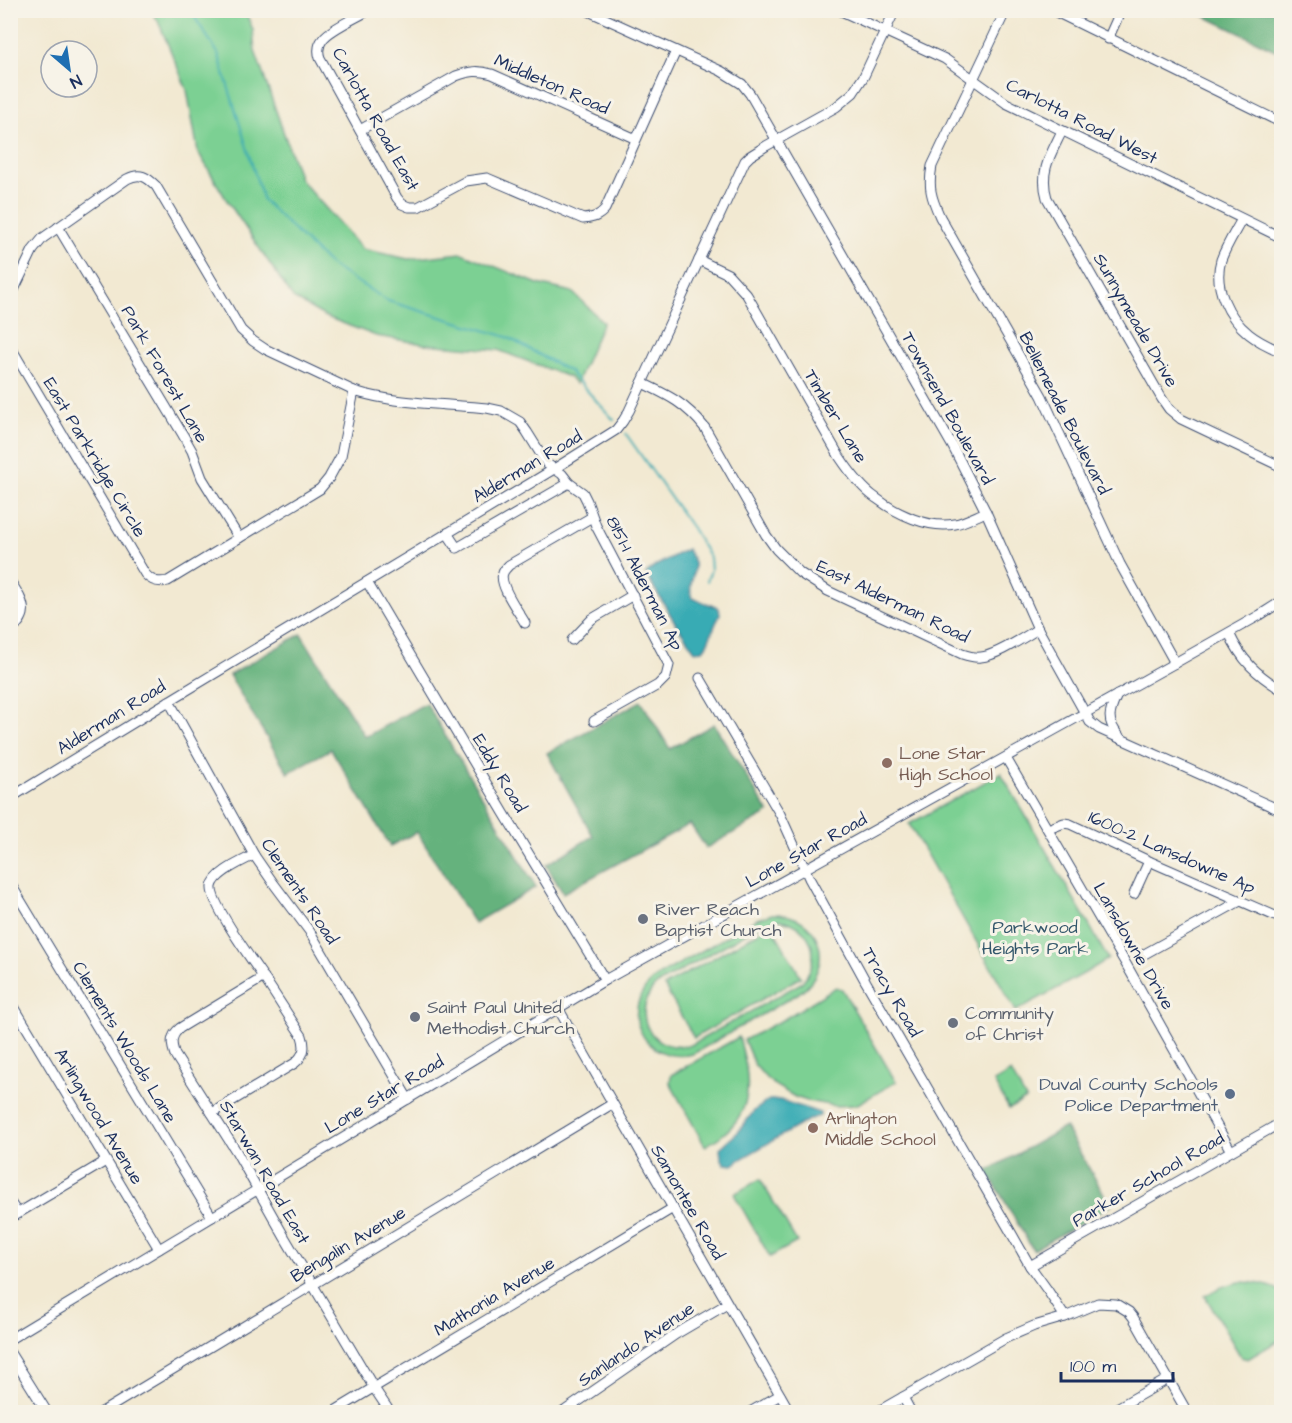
<svg xmlns="http://www.w3.org/2000/svg" width="1292" height="1423" font-family="'Architects Daughter',sans-serif">
	<rect width="100%" height="100%" fill="#f7f3e8"/>
	<filter id="ink" filterUnits="userSpaceOnUse"><feTurbulence type="fractalNoise" baseFrequency=".0167" numOctaves="2"/><feDisplacementMap in="SourceGraphic" scale="12" xChannelSelector="R" yChannelSelector="G"/><feConvolveMatrix kernelMatrix="1 2 1 2 8 2 1 2 1" color-interpolation-filters="sRGB"/></filter>
	<filter id="wash" filterUnits="userSpaceOnUse"><feTurbulence type="fractalNoise" baseFrequency=".008" numOctaves="4" result="noise"/><feDisplacementMap in="SourceGraphic" scale="24" xChannelSelector="R" yChannelSelector="G"/><feGaussianBlur stdDeviation="1.35" result="paint"/><feColorMatrix in="noise" values="0 0 0 0 0 0 0 0 0 0 0 0 0 0 0 0 0 1.4 0 .05"/><feComposite in="paint" operator="in"/></filter>
	<g filter="url(#wash)">
		<rect width="100%" height="100%" fill="#f2e9d2"/>
		<g fill="#7cd093" stroke="#4c8078" stroke-width="1.5" fill-rule="evenodd">
			<polygon points="152,11 245,11 253,30 255,51 300,179 362,249 408,259 462,253 538,284 572,292 603,322 576,384 569,377 498,350 424,344 376,336 324,316 293,298 226,199 198,152 187,90 158,21"/>
			<polygon points="1001,773 1091,928 1108,959 1085,973 1016,1011 909,824"/>
			<path d="M772 914C820 912 838 965 799 993L693 1054C642 1066 615 1006 658 976L757 919ZM780 920C813 925 823 959 801 983L691 1045C652 1055 629 1014 656 985L760 925 773 921Z"/>
			<polygon points="771,925 801,977 694,1038 664,986"/>
			<polygon points="836,987 842,989 896,1082 856,1105 835,1106 807,1101 795,1097 776,1086 766,1078 754,1064 744,1040 786,1018"/>
			<path d="M739 1037C749 1075 757 1109 721 1136 716 1140 710 1143 705 1146L670 1083 671 1075Z"/>
			<polygon points="1011,1072 1026,1099 1009,1109 994,1082"/>
			<polygon points="760,1179 797,1242 770,1257 734,1194"/>
			<path d="M1240 1282C1255 1282 1267 1284 1281 1291V1339L1248 1359 1241 1357 1205 1296C1216 1288 1227 1285 1240 1282Z"/>
		</g>
		<g fill="#65b27d" stroke="#40706e" stroke-width="1.5">
			<polygon points="1194,11 1281,11 1281,53"/>
			<polygon points="301,634 365,737 426,703 536,887 474,923 417,832 390,846 331,749 288,773 229,675"/>
			<polygon points="641,701 670,749 714,724 769,813 706,848 690,824 563,893 546,865 593,836 547,753"/>
			<polygon points="1065,1127 1111,1206 1033,1250 987,1171"/>
		</g>
		<g fill="#39abb4" stroke="#2a6d89" stroke-width="1.5">
			<path d="M687 549C690 554 693 558 694 563 696 574 687 586 692 598L719 608 720 614 706 646 703 650 695 651 676 624 648 578 646 573 657 565Z"/>
			<polygon points="769,1100 780,1100 820,1113 820,1116 810,1119 741,1159 733,1165 725,1164 721,1158 720,1148 738,1132 754,1111"/>
		</g>
		<g fill="none" stroke-linecap="round" stroke-linejoin="round">
			<g stroke="#39abb4" stroke-width="2">
				<polyline points="190,10 218,53 263,200 330,265 388,301 507,337 569,371 614,420"/>
				<polyline points="626,434 692,528 710,558 711,570 707,581"/>
			</g>
		</g>
	</g>
	<g filter="url(#ink)">
		<g fill="none" stroke-linecap="round" stroke-linejoin="round">
			<defs>
				<g id="minor">
					<path d="M369 10C358 17 330 29 323 39 318 45 318 52 320 58L397 198 402 204 409 207H418L466 181 487 178 583 219C593 218 598 217 605 209L676 51"/>
					<polyline points="586,10 721,71 742,84 750,94 953,447 986,512 1038,629 1090,722 1099,729 1282,811"/>
					<polyline points="839,10 945,59 1006,103 1282,238"/>
					<path d="M1006 10 932 166C928 187 931 197 940 217L1042 396 1120 564 1175 663"/>
					<polyline points="1052,10 1282,123"/>
					<polyline points="1108,39 1121,10"/>
					<path d="M360 130 456 76C470 71 478 70 492 74L636 139"/>
					<path d="M1062 131C1051 154 1039 171 1047 198L1162 399 1169 409 1181 419 1282 467"/>
					<path d="M1242 219C1235 232 1226 246 1221 260 1213 287 1228 317 1249 334 1259 342 1270 347 1282 352"/>
					<polyline points="58,227 183,435 192,451 202,478 239,538"/>
					<path d="M699 260 728 274 747 295 839 456C849 471 861 488 876 498 897 514 928 529 955 524 965 522 976 516 986 512"/>
					<path d="M10 298 33 250 43 238 127 179C140 172 147 177 156 186L241 330 253 341 265 349 354 391C395 404 444 404 487 408L501 411 520 422 527 432 547 464 562 474 569 483 583 493 587 501 596 526 669 665 666 677 658 685 594 721"/>
					<path d="M10 346 145 574C152 582 159 583 168 581L320 489 329 478 341 456 354 391"/>
					<path d="M642 383C670 396 686 404 705 428L766 535 776 549 800 573 828 591 962 654C968 656 974 658 981 657 996 656 1024 637 1038 629"/>
					<polyline points="447,533 457,548 569,483"/>
					<path d="M10 581C22 600 33 614 10 630"/>
					<polyline points="367,582 504,813 605,980"/>
					<path d="M525 623C519 612 498 585 503 573 504 570 506 568 509 565L592 517"/>
					<path d="M1229 633C1241 660 1257 675 1282 690"/>
					<polyline points="572,640 592,619 633,595"/>
					<polyline points="700,678 780,814 809,878 866,982 1009,1229 1030,1266 1048,1291 1065,1317"/>
					<path d="M1117 695C1110 711 1105 720 1119 736"/>
					<polyline points="169,701 254,855 274,884 310,932 408,1099"/>
					<polyline points="1006,758 1126,964 1231,1151"/>
					<polyline points="10,798 169,701 554,469 616,430 623,421 629,411 745,161 750,156 766,146 836,107 853,93 864,76 895,10"/>
					<polyline points="1048,829 1064,823 1070,824 1149,861 1282,919"/>
					<polyline points="10,883 212,1217"/>
					<polyline points="1134,894 1149,861"/>
					<polyline points="1139,957 1240,901"/>
					<path d="M264 977 180 1028C170 1036 171 1044 175 1055L236 1151 285 1238 374 1388 390 1412"/>
					<polyline points="10,1000 159,1249"/>
					<polyline points="558,1008 790,1412"/>
					<path d="M212 1113 295 1063C304 1055 306 1048 302 1036 289 1017 277 997 264 978 254 963 210 903 212 887 214 873 243 861 254 855"/>
					<polyline points="10,1202 18,1214"/>
					<polyline points="10,1218 106,1161"/>
					<polyline points="1030,1266 1282,1122"/>
					<polyline points="10,1339 605,980 1175,663 1260,615 1282,601"/>
					<polyline points="10,1353 47,1412"/>
					<polyline points="903,1397 911,1412"/>
					<polyline points="102,1412 612,1104"/>
					<polyline points="333,1412 673,1208"/>
					<polyline points="563,1412 676,1334 727,1304"/>
					<polyline points="750,1412 780,1395"/>
					<polyline points="877,1412 1006,1338 1034,1326 1065,1317 1098,1303 1116,1304 1129,1312 1133,1317 1187,1412"/>
					<polyline points="1110,1412 1168,1379"/>
				</g>
			</defs>
			<use href="#minor" stroke="#3b4b6f" stroke-width="11"/>
			<use href="#minor" stroke="#fff" stroke-width="9"/>
		</g>
	</g>
	<g fill="#8d6e63" stroke="#f7f3e8" stroke-width="2">
		<circle cx="887" cy="763" r="6"/>
		<circle cx="813" cy="1128" r="6"/>
	</g>
	<g fill="#6b7280" stroke="#f7f3e8" stroke-width="2">
		<circle cx="643" cy="919" r="6"/>
		<circle cx="415" cy="1017" r="6"/>
		<circle cx="953" cy="1023" r="6"/>
	</g>
	<circle fill="#5c6f8a" stroke="#f7f3e8" stroke-width="2" cx="1230" cy="1094" r="6"/>
	<g text-anchor="middle" stroke-width="6" stroke-linejoin="round" paint-order="stroke">
		<g font-size="18" fill="#1b2f5e" stroke="#f7f3e8">
			<text transform="translate(552 84) rotate(24)" y="6">Middleton Road</text>
			<text transform="translate(376 119) rotate(61)" y="6">Carlotta Road East</text>
			<text transform="translate(1082 121) rotate(27)" y="6">Carlotta Road West</text>
			<text transform="translate(1136 320) rotate(60)" y="6">Sunnymeade Drive</text>
			<text transform="translate(165 374) rotate(60)" y="6">Park Forest Lane</text>
			<text transform="translate(948 408) rotate(61)" y="6">Townsend Boulevard</text>
			<text transform="translate(1065 413) rotate(63)" y="6">Bellemeade Boulevard</text>
			<text transform="translate(836 416) rotate(59)" y="6">Timber Lane</text>
			<text transform="translate(95 457) rotate(59)" y="6">East Parkridge Circle</text>
			<text transform="translate(527 466) rotate(-31)" y="6">Alderman Road</text>
			<text transform="translate(645 583) rotate(63)" y="6">8151-1 Alderman Ap</text>
			<text transform="translate(893 601) rotate(26)" y="6">East Alderman Road</text>
			<text transform="translate(111 717) rotate(-32)" y="6">Alderman Road</text>
			<text transform="translate(500 773) rotate(59)" y="6">Eddy Road</text>
			<text transform="translate(806 850) rotate(-29)" y="6">Lone Star Road</text>
			<text transform="translate(1172 852) rotate(24)" y="6">1600-2 Lansdowne Ap</text>
			<text transform="translate(300 891) rotate(56)" y="6">Clements Road</text>
			<text transform="translate(1134 946) rotate(60)" y="6">Lansdowne Drive</text>
			<text transform="translate(892 992) rotate(60)" y="6">Tracy Road</text>
			<text transform="translate(125 1042) rotate(59)" y="6">Clements Woods Lane</text>
			<text transform="translate(384 1094) rotate(-31)" y="6">Lone Star Road</text>
			<text transform="translate(99 1116) rotate(59)" y="6">Arlingwood Avenue</text>
			<text transform="translate(265 1172) rotate(60)" y="6">Starwan Road East</text>
			<text transform="translate(1148 1179) rotate(-30)" y="6">Parker School Road</text>
			<text transform="translate(688 1202) rotate(60)" y="6">Samontee Road</text>
			<text transform="translate(348 1244) rotate(-31)" y="6">Bengalin Avenue</text>
			<text transform="translate(494 1296) rotate(-31)" y="6">Mathonia Avenue</text>
			<text transform="translate(636 1344) rotate(-34)" y="6">Sanlando Avenue</text>
		</g>
		<g font-size="18" fill="#785e54" stroke="#f7f3e8" text-anchor="start">
			<text x="899" y="759">Lone Star<tspan x="899" dy="21">High School</tspan></text>
			<text x="825" y="1124">Arlington<tspan x="825" dy="21">Middle School</tspan></text>
		</g>
		<g font-size="18" fill="#5b616d" stroke="#f7f3e8" text-anchor="start">
			<text x="655" y="915">River Reach<tspan x="655" dy="21">Baptist Church</tspan></text>
			<text x="427" y="1013">Saint Paul United<tspan x="427" dy="21">Methodist Church</tspan></text>
			<text x="965" y="1019">Community<tspan x="965" dy="21">of Christ</tspan></text>
		</g>
		<g font-size="18" fill="#33576b" stroke="#f7f3e8">
			<text x="1035" y="933">Parkwood<tspan x="1035" dy="21">Heights Park</tspan></text>
		</g>
		<g font-size="18" fill="#4e5e75" stroke="#f7f3e8" text-anchor="end">
			<text x="1218" y="1090">Duval County Schools<tspan x="1218" dy="21">Police Department</tspan></text>
		</g>
	</g>
	<rect width="1292" height="1423" fill="none" stroke="#f7f3e8" stroke-width="36"/>
	<g transform="translate(69 69) rotate(151)"><circle r="28" fill="#f7f3e8" stroke="#9fa5b1" stroke-width="1.5"/>
	<path d="M0-4.5L10 22L0 15L-10 22Z" fill="#1f6fb2"/>
	<text y="-9" font-size="16" font-weight="bold" text-anchor="middle" fill="#1b2f5e">N</text>
	</g>
	<path d="M1061 1372v9h112v-9" fill="none" stroke="#1b2f5e" stroke-width="3"/>
	<text x="1070" y="1372" font-size="18" fill="#1b2f5e" stroke="#f7f3e8" stroke-width="4.5" paint-order="stroke">100 m</text>
</svg>
